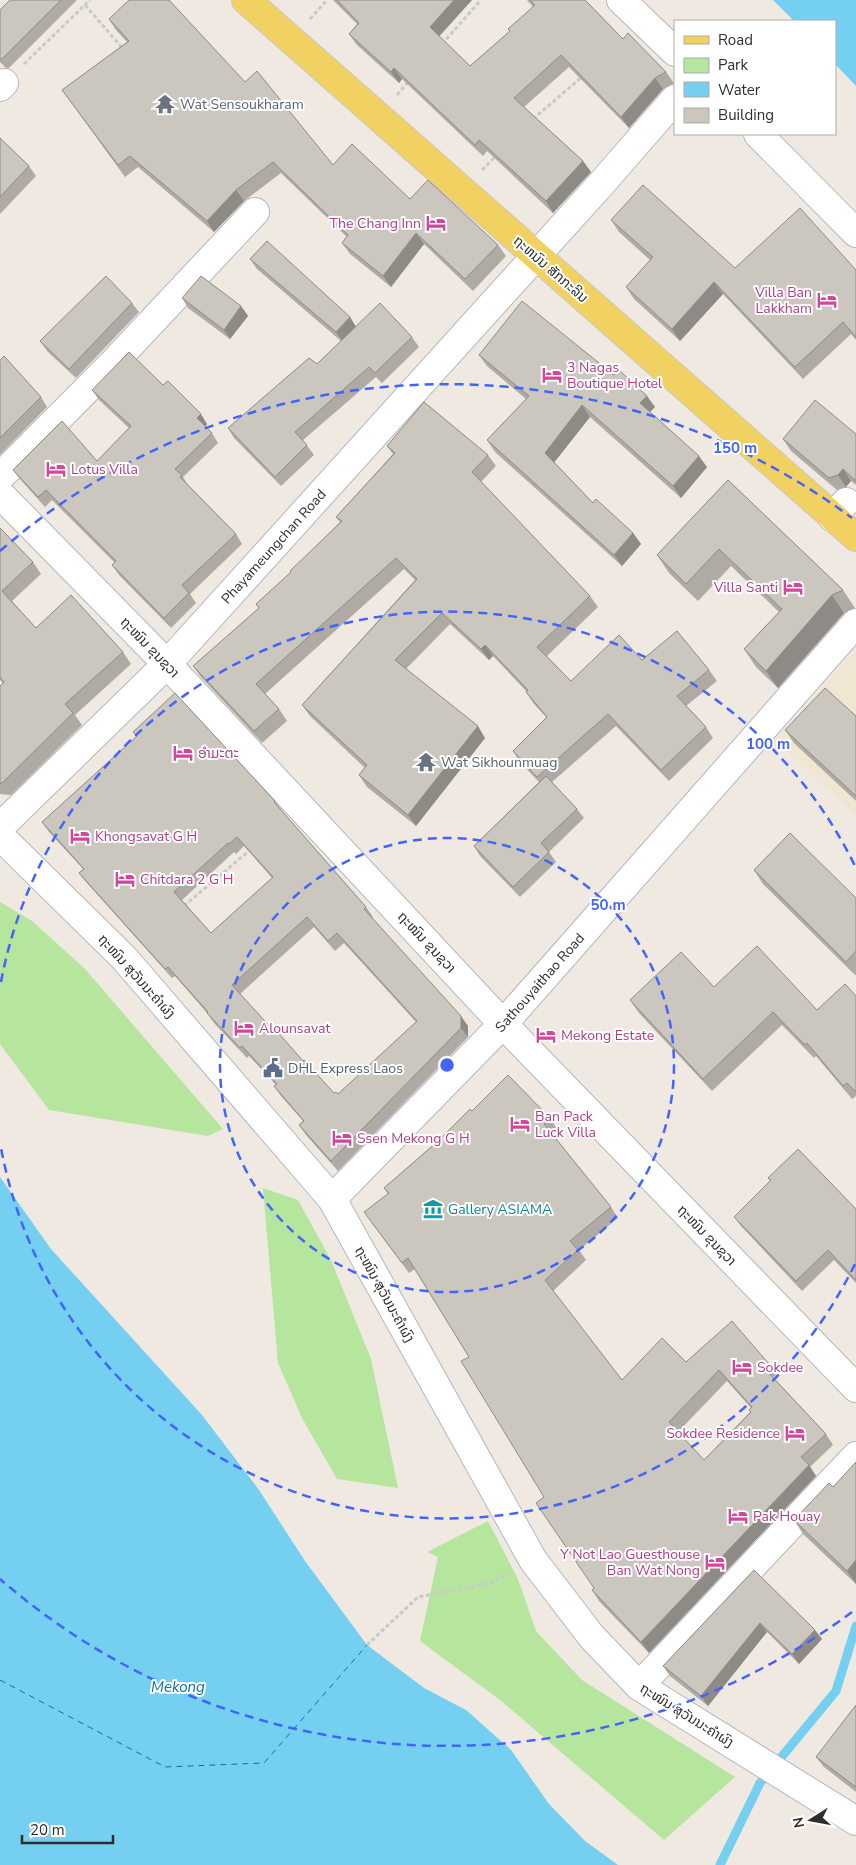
<svg xmlns="http://www.w3.org/2000/svg" width="856" height="1865" font-family="'Nunito Sans','Noto Sans Lao',sans-serif">
	<rect width="100%" height="100%" fill="#efe9e1"/>
	<polygon fill="#f0e6d1" points="856,651 856,815 775,740"/>
	<g fill="#b6e59e">
		<polygon points="0,902 32,921 85,969 223,1129 208,1136 49,1110 0,1044"/>
		<polygon points="263,1188 298,1200 331,1260 371,1359 398,1488 337,1479 303,1420 278,1363"/>
		<polygon points="488,1521 518,1579 536,1631 582,1680 735,1777 664,1840 500,1700 420,1641 438,1557 427,1552"/>
	</g>
	<g fill="#75cff0">
		<polygon points="773,0 856,0 856,86 835,64 835,21 794,21"/>
		<polygon points="0,1177 51,1249 202,1415 259,1490 305,1561 367,1645 424,1688 466,1710 511,1750 549,1804 585,1841 618,1865 0,1865"/>
	</g>
	<g fill="none" stroke-linecap="round" stroke-linejoin="round">
		<polyline stroke="#75cff0" stroke-width="9" points="720,1865 760,1783 836,1691 856,1626"/>
		<polyline stroke="#0d6fa3" stroke-width="1" stroke-dasharray="6 5" stroke-linecap="butt" points="0,1680 165,1767 264,1763 367,1645"/>
		<defs>
			<g id="minor">
				<polyline points="621,0 675,52"/>
				<polyline points="0,87 4,83"/>
				<polyline points="758,134 856,233"/>
				<polyline points="0,477 114,362 255,212"/>
				<polyline points="0,494 167,664 503,1024 856,1388"/>
				<polyline points="832,517 846,502"/>
				<path id="s1" d="M0 827 167 664 602 183 675 99"/>
				<polyline points="0,836 124,958 332,1199 533,1560 592,1637 639,1686 856,1821"/>
				<path id="s2" d="M332 1199 503 1024 856 623"/>
				<polyline points="639,1686 856,1456"/>
			</g>
			<polyline id="major" points="246,0 856,537"/>
		</defs>
		<use href="#minor" stroke="#b4b7c1" stroke-width="30"/>
		<use href="#major" stroke="#c9c9c9" stroke-width="30"/>
		<g stroke="#c9c9c9" stroke-width="3" stroke-dasharray="4 2.5" stroke-linecap="butt">
			<polyline points="85,5 124,50"/>
			<polyline points="310,19 327,0"/>
			<polyline points="442,44 481,0"/>
			<polyline points="24,64 90,0"/>
			<polyline points="397,95 409,81"/>
			<polyline points="533,119 583,76"/>
			<polyline points="482,170 497,155"/>
			<polyline points="184,906 250,850"/>
			<polyline points="367,1645 418,1597 491,1583 508,1573"/>
		</g>
		<use href="#minor" stroke="#fff" stroke-width="28"/>
		<use href="#major" stroke="#f2d163" stroke-width="28"/>
	</g>
	<g fill="#afaba4" fill-rule="evenodd">
		<polygon points="10,0 77,0 9,68 6,68 0,62 0,10"/>
		<polygon points="333,0 472,0 439,37 470,66 510,31 533,7 527,0 585,0 623,39 666,72 674,83 663,89 629,128 569,67 524,107 583,161 591,172 553,213 487,151 483,156 402,79 399,83 357,45 349,34 357,24"/>
		<polygon points="109,19 245,82 333,165 410,199 498,245 506,256 473,291 424,244 391,287 350,254 342,243 347,237 281,173 244,201 214,232 138,167 125,177 62,90 127,42 116,30"/>
		<polygon points="0,138 29,166 36,176 0,214"/>
		<polygon points="611,220 735,268 856,270 856,340 851,334 803,379 723,294 680,341 634,299 626,287 650,260 619,232"/>
		<polygon points="250,259 350,317 356,327 412,337 419,347 382,383 376,377 303,440 314,455 281,486 234,438 228,428 317,364 341,341 257,269"/>
		<polygon points="182,298 241,306 248,316 230,339 188,308"/>
		<polygon points="132,303 139,312 76,378 47,351 40,341"/>
		<polygon points="479,355 614,375 655,407 650,412 707,467 681,498 590,417 554,462 593,503 633,533 641,544 622,566 495,452 487,440 526,399 487,366"/>
		<polygon points="0,360 41,397 47,407 0,455"/>
		<polygon points="163,385 207,424 205,427 212,433 218,443 183,477 188,485 236,534 242,544 190,594 196,603 171,628 119,575 112,565 115,563 52,500 45,507 20,479 13,470 97,461 129,428 99,400 92,390"/>
		<polygon points="856,434 856,485 851,481 846,487 837,490 791,451 783,439"/>
		<polygon points="387,446 488,455 496,466 481,482 590,596 598,607 547,656 571,681 642,660 709,670 717,681 686,706 706,727 713,738 669,781 616,726 552,782 577,809 584,818 549,852 556,862 520,897 480,856 474,846 539,782 520,762 513,751 547,718 534,704 526,692 527,692 493,656 489,660 450,624 406,669 485,738 416,826 367,787 359,775 365,768 310,716 302,705 415,580 404,569 265,694 279,709 287,721 262,743 201,677 193,666 259,608 256,604 291,572 340,522 336,517 393,454"/>
		<polygon points="728,480 843,590 855,608 844,613 778,688 756,667 744,649 779,612 731,566 698,601 669,573 657,555"/>
		<polygon points="0,528 33,562 41,574 12,601 36,628 123,652 131,664 75,715 82,725 11,795 0,794 0,686 3,683 0,680"/>
		<polygon points="856,716 856,801 794,743 785,730"/>
		<path d="M133 732 275 801 282 811 366 907 373 917 372 918 468 1026V1037L338 1171 306 1135 299 1125 303 1121 281 1096 274 1086 276 1085 249 1056 247 1058 214 1023 207 1013 175 976 172 978 86 882 79 873 83 869 49 832 42 822 137 737ZM244 846 272 878 211 933 182 900 234 852 236 854ZM314 927 335 951 344 943 416 1022 338 1094 334 1093 303 1061 274 1031 240 994Z"/>
		<polygon points="754,870 856,898 856,975 855,975 763,884"/>
		<polygon points="714,987 817,1010 856,996 856,1096 852,1099 816,1056 814,1058 782,1025 712,1091 639,1013 630,1000"/>
		<path d="M472 1111 550 1118 557 1129 552 1134 611 1207 618 1218 579 1250 586 1260 553 1291 622 1380 686 1362 769 1364 776 1375 773 1377 826 1434 833 1445 810 1467 816 1476 649 1653 599 1601 592 1590 594 1588 544 1497 469 1357 415 1269 409 1273 372 1223 388 1194 384 1188ZM727 1381 751 1408 750 1412 704 1460 678 1432Z"/>
		<polygon points="768,1178 856,1209 856,1283 834,1260 802,1291 741,1226 734,1217 771,1181"/>
		<polygon points="856,1462 856,1584 803,1534 794,1520 833,1487"/>
		<polygon points="754,1570 822,1639 799,1664 767,1632 708,1706 670,1676 663,1666"/>
		<polygon points="856,1705 856,1792 824,1767 816,1757"/>
	</g>
	<g fill="#8e8b86">
		<polygon points="454,0 472,0 437,38 430,27"/>
		<polygon points="394,68 402,79 399,83 391,72"/>
		<polygon points="655,78 663,89 629,128 621,117"/>
		<polygon points="583,161 591,172 553,213 546,201"/>
		<polygon points="236,190 244,201 214,232 207,221"/>
		<polygon points="416,233 424,244 391,287 383,276"/>
		<polygon points="714,282 723,294 680,341 672,329"/>
		<polygon points="241,306 248,316 230,339 224,330"/>
		<polygon points="350,317 356,327 343,342 336,332"/>
		<polygon points="647,396 655,407 648,414 640,403"/>
		<polygon points="582,405 590,417 553,464 545,453"/>
		<polygon points="201,414 207,424 204,428 197,418"/>
		<polygon points="699,456 707,467 681,498 673,486"/>
		<polygon points="843,469 851,481 846,487 838,475"/>
		<polygon points="633,533 641,544 622,566 614,555"/>
		<polygon points="832,595 844,613 778,688 766,671"/>
		<polygon points="485,645 493,656 489,660 481,649"/>
		<polygon points="478,726 485,738 416,826 408,815"/>
		<polygon points="461,1016 468,1026 468,1037 461,1028"/>
		<polygon points="809,1465 816,1476 649,1653 641,1642"/>
		<polygon points="856,1560 856,1584 847,1571"/>
		<polygon points="760,1623 767,1632 708,1706 701,1696"/>
		<polygon points="815,1630 822,1639 799,1664 792,1654"/>
	</g>
	<g fill="#cbc7bf" stroke="#8e8b86" fill-rule="evenodd">
		<polygon points="10,0 61,0 2,59 0,59 0,10"/>
		<polygon points="129,0 169,0 245,82 257,71 333,165 352,144 410,199 428,180 498,245 465,279 416,233 383,276 342,243 348,235 273,162 236,190 207,221 130,156 118,165 62,90 129,41 109,19"/>
		<polygon points="337,0 454,0 430,27 470,66 510,31 508,29 535,5 530,0 585,0 623,39 628,33 666,72 655,78 621,117 561,55 514,98 583,161 546,201 479,140 475,145 394,68 391,72 349,34 359,23"/>
		<polygon points="0,138 29,166 0,197"/>
		<polygon points="643,185 735,268 800,208 856,270 856,337 843,322 795,367 714,282 672,329 626,287 653,257 611,220"/>
		<polygon points="267,241 350,317 336,332 250,259"/>
		<polygon points="106,276 132,303 69,369 40,341"/>
		<polygon points="201,276 241,306 224,330 182,298"/>
		<polygon points="522,301 614,375 619,370 647,396 640,403 699,456 673,486 582,405 545,453 593,503 596,499 633,533 614,555 487,440 529,396 479,355"/>
		<polygon points="380,303 412,337 375,373 369,367 295,432 307,445 275,477 228,428 309,358 317,364"/>
		<polygon points="129,352 163,385 168,381 201,414 197,418 212,433 175,469 182,475 180,477 236,534 182,585 189,593 164,618 112,565 116,561 46,490 38,497 13,470 62,421 97,461 131,426 92,390"/>
		<polygon points="4,356 41,397 0,438 0,360"/>
		<polygon points="815,400 856,434 856,481 843,469 838,475 829,478 783,439"/>
		<polygon points="424,402 488,455 472,472 590,596 537,647 571,681 619,635 642,660 677,631 709,670 677,696 706,727 661,770 608,714 537,777 513,751 547,717 526,692 528,690 485,645 481,649 442,613 395,660 478,726 408,815 359,775 367,765 302,705 417,579 396,558 256,684 279,709 254,731 193,666 259,608 256,604 291,572 290,571 342,521 336,517 395,453 387,446"/>
		<polygon points="728,480 843,590 832,595 766,671 744,649 782,609 719,549 686,584 657,555"/>
		<polygon points="0,528 33,562 2,591 36,628 71,595 123,652 65,704 73,713 2,783 0,783 0,686 4,682 0,677"/>
		<polygon points="825,688 856,716 856,796 785,730"/>
		<path d="M175 693 275 801 274 802 366 907 364 909 461 1016V1028L331 1161 299 1125 304 1121 274 1086 277 1084 242 1046 240 1048 207 1013 208 1012 168 967 165 969 79 873 84 869 42 822 137 736 133 732ZM237 837 273 877 211 933 174 892 228 843 229 844ZM307 917 328 941 337 933 417 1021 338 1094 336 1092 334 1093 304 1060 303 1061 276 1030 274 1031 232 985Z"/>
		<polygon points="546,776 577,809 541,843 549,852 513,887 474,846"/>
		<polygon points="790,833 856,898 856,951 846,962 754,870"/>
		<polygon points="757,946 817,1010 845,984 856,996 856,1092 847,1083 843,1086 807,1043 805,1045 773,1012 703,1079 630,1000 681,952 714,987"/>
		<path d="M508 1075 550 1118 544 1124 611 1207 570 1241 578 1250 545 1280 622 1380 662 1338 686 1362 732 1321 769 1364 764 1368 826 1434 801 1457 809 1465 641 1642 592 1590 594 1588 536 1503 544 1497 461 1361 469 1357 408 1258 402 1263 364 1212 389 1193 384 1188 436 1143 470 1109 472 1111ZM719 1370 752 1407 749 1410 751 1412 704 1460 669 1422Z"/>
		<polygon points="798,1149 856,1209 856,1280 828,1250 796,1281 734,1217 771,1180 768,1178"/>
		<polygon points="856,1462 856,1560 847,1571 794,1520 829,1483 833,1487"/>
		<polygon points="754,1570 815,1630 792,1654 760,1623 701,1696 663,1666"/>
		<polygon points="856,1705 856,1787 816,1757"/>
	</g>
	<g fill="none" stroke="#4264fb" stroke-width="2.5" stroke-dasharray="9 6">
		<circle cx="447" cy="1065" r="227"/>
		<path d="M855 1264A454 454 0 0 1 1 1148M1 982A454 454 0 0 1 855 866"/>
		<path d="M852 1612A681 681 0 0 1 0 1579M0 551A681 681 0 0 1 852 518"/>
	</g>
	<defs>
		<symbol id="temple-bare" viewBox="-9 -9 18 18"><path d="M0-6L5-2H3V0L6.5 2.5H4V6H1.5V3h-3V6H-4V2.5H-6.5L-3 0V-2H-5Z" fill="#6b7280" stroke="#fff" stroke-width="2.5" paint-order="stroke"/></symbol>
		<symbol id="hotel-bare" viewBox="-9 -9 18 18"><path d="M-6-4.5h1.5V1H6V5H4.5V3h-9V5H-6ZM-4 0a1.8 1.8 0 1 1 3.6 0ZM.5 0V-2.5h3Q6-2.5 6 0Z" fill="#d1479c" stroke="#fff" stroke-width="2.5" paint-order="stroke"/></symbol>
		<symbol id="civic-bare" viewBox="-9 -9 18 18"><path d="M-.6-6.5H3V-4.5H.6V-3L4-1V1h2V6H-6V1h2V-1L-.6-3ZM-1.2 2.5V6h2.4V2.5Z" fill="#5c6f8a" stroke="#fff" stroke-width="2.5" paint-order="stroke"/></symbol>
		<symbol id="museum-bare" viewBox="-9 -9 18 18"><path d="M0-6L6-3V-2H-6V-3ZM-5-1h2V3h-2ZM-1-1h2V3h-2ZM3-1h2V3H3ZM-6 4H6V6H-6Z" fill="#0f9aa8" stroke="#fff" stroke-width="2.5" paint-order="stroke"/></symbol>
	</defs>
	<g fill-rule="evenodd">
		<use href="#temple-bare" x="151" y="90" width="28" height="28"/>
		<use href="#hotel-bare" x="422" y="209" width="28" height="28"/>
		<use href="#hotel-bare" x="813" y="286" width="28" height="28"/>
		<use href="#hotel-bare" x="538" y="361" width="28" height="28"/>
		<use href="#hotel-bare" x="42" y="455" width="28" height="28"/>
		<use href="#hotel-bare" x="779" y="573" width="28" height="28"/>
		<use href="#hotel-bare" x="169" y="739" width="28" height="28"/>
		<use href="#temple-bare" x="412" y="748" width="28" height="28"/>
		<use href="#hotel-bare" x="66" y="822" width="28" height="28"/>
		<use href="#hotel-bare" x="111" y="865" width="28" height="28"/>
		<use href="#hotel-bare" x="230" y="1014" width="28" height="28"/>
		<use href="#hotel-bare" x="532" y="1021" width="28" height="28"/>
		<use href="#civic-bare" x="259" y="1054" width="28" height="28"/>
		<use href="#hotel-bare" x="506" y="1110" width="28" height="28"/>
		<use href="#hotel-bare" x="328" y="1124" width="28" height="28"/>
		<use href="#museum-bare" x="419" y="1195" width="28" height="28"/>
		<use href="#hotel-bare" x="728" y="1353" width="28" height="28"/>
		<use href="#hotel-bare" x="781" y="1419" width="28" height="28"/>
		<use href="#hotel-bare" x="724" y="1502" width="28" height="28"/>
		<use href="#hotel-bare" x="701" y="1548" width="28" height="28"/>
	</g>
	<g text-anchor="middle" stroke-width="4" stroke-linejoin="round" paint-order="stroke">
		<g font-size="14" fill="#5b616d" stroke="#fff" text-anchor="start">
			<text x="180" y="109">Wat Sensoukharam</text>
			<text x="441" y="767">Wat Sikhounmuag</text>
		</g>
		<g font-size="14" fill="#b23c85" stroke="#fff" text-anchor="start">
			<text x="421" y="228" text-anchor="end">The Chang Inn</text>
			<text x="812" y="297" text-anchor="end">Villa Ban<tspan x="812" dy="16">Lakkham</tspan></text>
			<text x="567" y="372">3 Nagas<tspan x="567" dy="16">Boutique Hotel</tspan></text>
			<text x="71" y="474">Lotus Villa</text>
			<text x="778" y="592" text-anchor="end">Villa Santi</text>
			<text x="198" y="758">ອຳມະຕະ</text>
			<text x="95" y="841">Khongsavat G H</text>
			<text x="140" y="884">Chitdara 2 G H</text>
			<text x="259" y="1033">Alounsavat</text>
			<text x="561" y="1040">Mekong Estate</text>
			<text x="535" y="1121">Ban Pack<tspan x="535" dy="16">Luck Villa</tspan></text>
			<text x="357" y="1143">Ssen Mekong G H</text>
			<text x="757" y="1372">Sokdee</text>
			<text x="780" y="1438" text-anchor="end">Sokdee Residence</text>
			<text x="753" y="1521">Pak Houay</text>
			<text x="700" y="1559" text-anchor="end">Y Not Lao Guesthouse<tspan x="700" dy="16">Ban Wat Nong</tspan></text>
		</g>
		<g font-size="14" fill="#2e2e2e" stroke="#fff">
			<text transform="translate(551 269) rotate(41)" y="5">ຖະຫນົນ ສັກກະລິນ</text>
			<text dy="5" stroke="none"><textPath href="#s1" startOffset="392">Phayameungchan Road</textPath></text>
			<text transform="translate(150 647) rotate(46)" y="5">ຖະໜົນ ຂຸນຊວາ</text>
			<text transform="translate(427 942) rotate(47)" y="5">ຖະໜົນ ຂຸນຊວາ</text>
			<text transform="translate(137 976) rotate(48)" y="5">ຖະໜົນ ສຸວັນນະຄໍາຜົງ</text>
			<text dy="5" stroke="none"><textPath href="#s2" startOffset="300">Sathouyaithao Road</textPath></text>
			<text transform="translate(707 1235) rotate(46)" y="5">ຖະໜົນ ຂຸນຊວາ</text>
			<text transform="translate(385 1294) rotate(61)" y="5">ຖະໜົນ ສຸວັນນະຄໍາຜົງ</text>
			<text transform="translate(687 1715) rotate(32)" y="5">ຖະໜົນ ສຸວັນນະຄໍາຜົງ</text>
		</g>
		<g font-size="14" fill="#4e5e75" stroke="#fff" text-anchor="start">
			<text x="288" y="1073">DHL Express Laos</text>
		</g>
		<g font-size="14" fill="#0d838f" stroke="#fff" text-anchor="start">
			<text x="448" y="1214">Gallery ASIAMA</text>
		</g>
		<g font-size="15" font-style="italic" fill="#0d6fa3" stroke="#fff">
			<text x="178" y="1692">Mekong</text>
		</g>
	</g>
	<circle cx="447" cy="1065" r="8" fill="#4264fb" stroke="#fff" stroke-width="2.5"/>
	<g font-size="15" text-anchor="middle" font-weight="bold" fill="#4264fb" stroke="#fff" stroke-width="4" stroke-linejoin="round" paint-order="stroke">
		<text x="735" y="453">150 m</text>
		<text x="768" y="749">100 m</text>
		<text x="608" y="910">50 m</text>
	</g>
	<rect x="674" y="20" width="162" height="115" fill="#ffffff" stroke="#ababab"/>
	<rect x="684" y="36" width="25" height="8" fill="#f2d163" stroke="#ababab"/>
	<text x="718" y="45" font-size="15" fill="#2e2e2e">Road</text>
	<rect x="684" y="58" width="25" height="15" fill="#b6e59e" stroke="#ababab"/>
	<text x="718" y="70" font-size="15" fill="#2e2e2e">Park</text>
	<rect x="684" y="82" width="25" height="15" fill="#75cff0" stroke="#ababab"/>
	<text x="718" y="95" font-size="15" fill="#2e2e2e">Water</text>
	<rect x="684" y="108" width="25" height="15" fill="#cbc7bf" stroke="#ababab"/>
	<text x="718" y="120" font-size="15" fill="#2e2e2e">Building</text>
	<g transform="translate(811 1820) rotate(259)" stroke="#ffffff" stroke-width="4" paint-order="stroke">
	<path d="M0-4L9 19L0 12L-9 19Z" fill="#2e2e2e"/>
	<text y="-8" font-size="14" font-weight="bold" text-anchor="middle" fill="#2e2e2e">N</text>
	</g>
	<path d="M22 1835v8h91v-8" fill="none" stroke="#2e2e2e" stroke-width="2.5"/>
	<text x="30" y="1835" font-size="15" fill="#2e2e2e" stroke="#ffffff" stroke-width="4" paint-order="stroke">20 m</text>
</svg>
